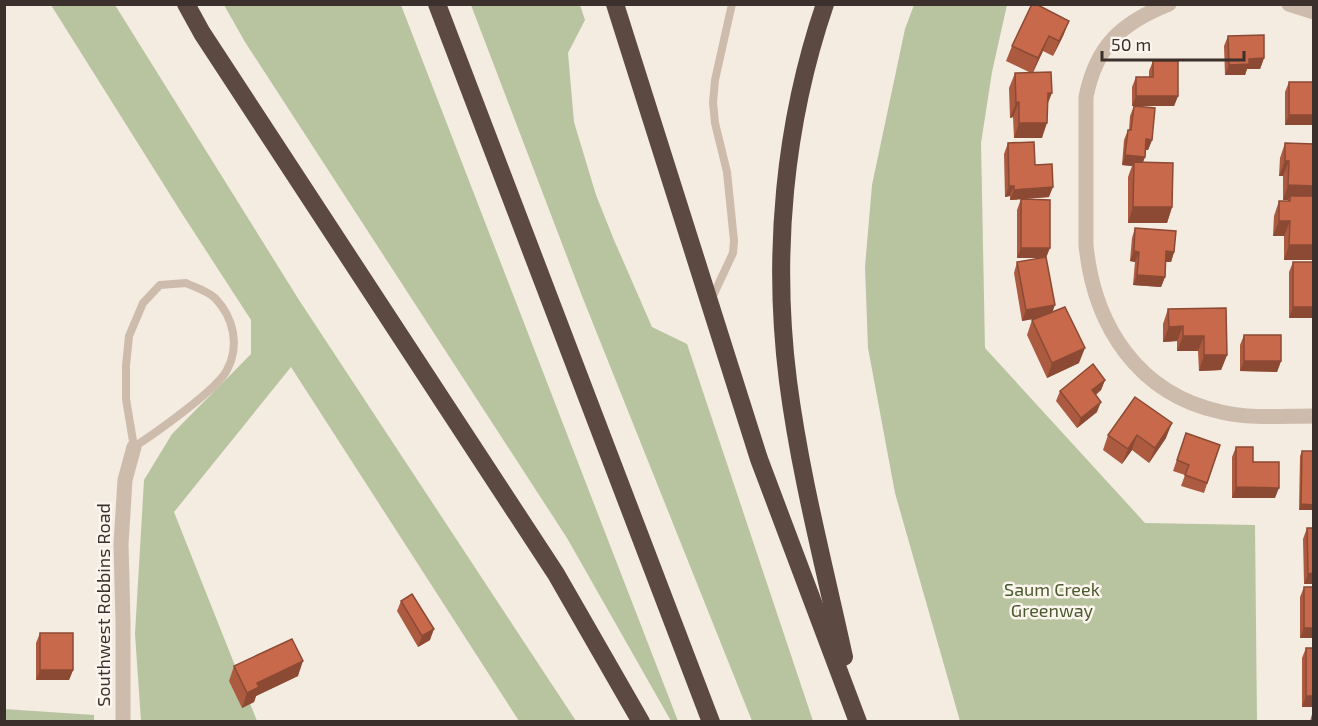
<svg xmlns="http://www.w3.org/2000/svg" width="1318" height="726" font-family="'Exo 2',sans-serif">
	<rect width="100%" height="100%" fill="#f4ebe1"/>
	<g fill="#b8c4a0">
		<polygon points="51,5 115,5 299,300 576,721 519,721 291,367 174,512 257,721 141,721 135,634 144,480 172,434 251,354 251,320 181,212"/>
		<polygon points="224,5 401,5 678,721 671,721 567,538 245,42"/>
		<polygon points="471,5 580,5 585,20 568,53 574,122 596,195 614,240 652,327 687,344 813,721 752,721 582,296"/>
		<polygon points="914,5 1007,5 992,72 981,143 985,348 1145,523 1255,525 1257,721 960,721 895,493 868,348 865,267 872,185 905,29"/>
		<polygon points="4,709 94,715 94,721 5,721"/>
	</g>
	<g fill="none" stroke-linecap="round" stroke-linejoin="round">
		<g stroke="#cdbbac" stroke-width="8">
			<path d="M186 283C194 287 208 291 215 298 234 318 240 346 227 370 218 389 154 434 134 447L126 399V366L129 336 143 303 160 285Z"/>
			<polyline points="711,300 733,253 734,241 727,172 715,123 713,102 715,80 732,4"/>
		</g>
		<g stroke="#cdbbac" stroke-width="15">
			<path d="M1169 4C1121 23 1096 46 1086 97V245C1094 326 1138 394 1221 412 1251 419 1283 416 1314 416"/>
			<polyline points="1289,4 1314,12"/>
			<polyline points="123,722 123,622 121,544 125,480 134,447"/>
		</g>
		<g stroke="#5c4a42" stroke-width="18">
			<polyline points="186,4 202,33 556,574 641,722"/>
			<polyline points="437,4 711,722"/>
			<polyline points="615,4 759,459 858,722"/>
			<path d="M825 4C784 124 772 255 788 381 800 474 824 565 844 657"/>
		</g>
	</g>
	<g fill="#ac5a40">
		<polygon points="1069,21 1063,36 1053,56 1043,51 1033,73 1048,103 1042,138 1014,138 1013,117 1010,118 1009,88 1015,73 1031,73 1006,61 1012,46"/>
		<polygon points="1228,36 1264,58 1260,69 1247,69 1245,75 1225,75 1224,46"/>
		<polygon points="1153,61 1178,96 1174,106 1135,106 1152,140 1148,150 1146,150 1145,157 1143,162 1172,207 1167,223 1128,223 1128,177 1132,166 1122,165 1124,140 1128,130 1129,130 1130,116 1134,106 1132,106 1132,87 1136,77 1149,77 1149,71"/>
		<polygon points="1289,82 1314,125 1285,125 1285,92"/>
		<polygon points="1008,143 1035,165 1049,197 1010,200 1010,196 1005,197 1004,154"/>
		<polygon points="1285,143 1314,260 1284,260 1284,236 1273,236 1274,216 1279,201 1288,201 1288,200 1283,200 1283,176 1279,176 1280,158"/>
		<polygon points="1021,199 1046,258 1052,312 1079,363 1047,378 1027,335 1032,320 1036,318 1022,321 1014,273 1017,262 1041,258 1017,258 1017,210"/>
		<polygon points="1135,228 1174,252 1171,262 1166,262 1165,277 1161,287 1133,285 1135,262 1130,261 1132,238"/>
		<polygon points="1293,262 1314,318 1289,318 1289,272"/>
		<polygon points="1168,309 1227,355 1221,370 1199,371 1198,351 1177,351 1177,341 1163,342 1163,324"/>
		<polygon points="1244,335 1281,361 1277,372 1240,371 1240,345"/>
		<polygon points="1105,380 1101,390 1096,395 1097,412 1077,428 1056,401 1060,391"/>
		<polygon points="1135,397 1166,438 1149,463 1132,450 1122,464 1103,450 1108,435"/>
		<polygon points="1186,433 1220,445 1204,493 1181,486 1185,475 1173,471"/>
		<polygon points="1236,447 1253,462 1275,498 1232,498 1232,457"/>
		<polygon points="1302,451 1314,451 1314,510 1299,510 1300,456"/>
		<polygon points="1307,528 1314,584 1304,584 1303,539"/>
		<polygon points="1304,587 1314,638 1300,638 1300,597"/>
		<polygon points="401,601 430,640 418,647 397,611"/>
		<polygon points="40,633 73,670 69,680 36,680 36,643"/>
		<polygon points="1306,648 1314,707 1302,707 1302,658"/>
		<polygon points="234,666 298,676 256,696 254,702 242,708 229,681"/>
		<polygon points="1313,711 1314,722 1310,722 1310,721"/>
	</g>
	<g fill="#8c4a34">
		<polygon points="1069,21 1063,36 1053,56 1059,41"/>
		<polygon points="1049,36 1043,51 1032,73 1038,58"/>
		<polygon points="1264,58 1260,69 1247,69 1245,75 1225,75 1229,65 1249,59"/>
		<polygon points="1048,93 1052,93 1046,108"/>
		<polygon points="1136,96 1178,96 1174,106 1132,106"/>
		<polygon points="1019,102 1013,117 1010,118 1016,103"/>
		<polygon points="1289,115 1314,115 1314,125 1285,125"/>
		<polygon points="1019,123 1047,123 1042,138 1014,138"/>
		<polygon points="1146,139 1152,140 1148,150 1143,150"/>
		<polygon points="1125,155 1145,157 1141,167 1134,162 1132,166 1122,165"/>
		<polygon points="1285,161 1289,161 1283,176 1279,176"/>
		<polygon points="1288,185 1314,186 1314,201 1290,196 1288,200 1283,200"/>
		<polygon points="1009,186 1014,186 1010,196 1005,197"/>
		<polygon points="1053,187 1049,197 1010,200 1014,190"/>
		<polygon points="1133,207 1172,207 1167,223 1128,223"/>
		<polygon points="1279,221 1290,221 1284,236 1273,236"/>
		<polygon points="1289,245 1314,245 1314,260 1284,260"/>
		<polygon points="1021,248 1050,248 1046,258 1017,258"/>
		<polygon points="1134,251 1139,252 1135,262 1130,261"/>
		<polygon points="1166,251 1174,252 1171,262 1163,262"/>
		<polygon points="1137,275 1165,277 1161,287 1133,285"/>
		<polygon points="1055,305 1051,316 1022,321 1026,310"/>
		<polygon points="1293,307 1314,307 1314,318 1289,318"/>
		<polygon points="1183,326 1177,341 1163,342 1169,327"/>
		<polygon points="1183,336 1204,336 1198,351 1177,351"/>
		<polygon points="1085,348 1079,363 1047,378 1052,363"/>
		<polygon points="1204,355 1227,355 1221,370 1199,371"/>
		<polygon points="1244,361 1281,361 1277,372 1240,371"/>
		<polygon points="1105,380 1101,390 1088,400 1092,390"/>
		<polygon points="1101,402 1097,412 1077,428 1081,418"/>
		<polygon points="1172,423 1166,438 1149,463 1155,448"/>
		<polygon points="1137,435 1132,450 1122,464 1128,449"/>
		<polygon points="1236,487 1279,488 1275,498 1232,498"/>
		<polygon points="1301,504 1314,505 1314,510 1299,510"/>
		<polygon points="1314,573 1314,584 1304,584 1308,574"/>
		<polygon points="1304,628 1314,628 1314,638 1300,638"/>
		<polygon points="434,629 430,640 418,647 422,636"/>
		<polygon points="303,661 298,676 256,696 254,702 242,708 247,693 257,683"/>
		<polygon points="40,670 73,670 69,680 36,680"/>
		<polygon points="1306,696 1314,696 1314,707 1302,707"/>
	</g>
	<g fill="#c8694b" stroke="#8c4a34" stroke-width="1.5">
		<polygon points="1032,4 1036,4 1069,21 1059,41 1049,36 1038,58 1012,46"/>
		<polygon points="1264,35 1264,58 1249,59 1249,64 1229,65 1228,36"/>
		<polygon points="1153,61 1178,61 1178,96 1136,96 1136,77 1153,77"/>
		<polygon points="1051,72 1052,93 1048,93 1047,123 1019,123 1019,102 1016,103 1015,73"/>
		<rect x="1289" y="82" width="25" height="33"/>
		<polygon points="1134,106 1155,108 1152,140 1146,139 1145,157 1125,155 1128,130 1131,130"/>
		<polygon points="1034,142 1035,165 1052,164 1053,187 1014,190 1014,186 1009,186 1008,143"/>
		<polygon points="1285,143 1314,144 1314,186 1288,185 1289,161 1285,161"/>
		<polygon points="1134,162 1173,163 1172,207 1133,207"/>
		<polygon points="1290,196 1314,196 1314,245 1289,245 1290,221 1279,221 1279,201 1290,201"/>
		<polygon points="1021,199 1050,200 1050,248 1021,248"/>
		<polygon points="1135,228 1176,231 1174,252 1166,251 1165,277 1137,275 1139,252 1134,251"/>
		<polygon points="1046,257 1055,305 1026,310 1017,262"/>
		<rect x="1293" y="262" width="21" height="45"/>
		<polygon points="1065,307 1085,348 1052,363 1032,320"/>
		<polygon points="1226,308 1227,355 1204,355 1204,336 1183,336 1183,326 1169,327 1168,309"/>
		<rect x="1244" y="335" width="37" height="26"/>
		<polygon points="1093,364 1105,380 1092,390 1101,402 1081,418 1060,391"/>
		<polygon points="1135,397 1172,423 1155,448 1137,435 1128,449 1108,435"/>
		<polygon points="1186,433 1220,445 1207,483 1185,475 1189,465 1177,460"/>
		<polygon points="1236,447 1253,447 1253,462 1279,462 1279,488 1236,487"/>
		<polygon points="1302,451 1314,451 1314,505 1301,504"/>
		<polygon points="1307,528 1314,528 1314,573 1308,574"/>
		<rect x="1304" y="587" width="10" height="41"/>
		<polygon points="412,594 434,629 422,636 401,601"/>
		<rect x="40" y="633" width="33" height="37"/>
		<polygon points="292,639 303,661 257,683 259,687 247,693 234,666"/>
		<rect x="1306" y="648" width="8" height="48"/>
	</g>
	<g text-anchor="middle" stroke-width="5" stroke-linejoin="round" paint-order="stroke">
		<g font-size="18" fill="#4a5a2e" stroke="#fbf5ee">
			<text x="1052" y="596">Saum Creek<tspan x="1052" dy="21">Greenway</tspan></text>
		</g>
		<g font-size="18" fill="#3b302b" stroke="#fbf5ee">
			<text transform="translate(104 605) rotate(-90)" y="6">Southwest Robbins Road</text>
		</g>
	</g>
	<rect width="1318" height="726" fill="none" stroke="#3b302b" stroke-width="12"/>
	<path d="M1102 51v9h142v-9" fill="none" stroke="#3b302b" stroke-width="3"/>
	<text x="1111" y="51" font-size="18" fill="#3b302b" stroke="#fbf5ee" stroke-width="4.5" paint-order="stroke">50 m</text>
</svg>
